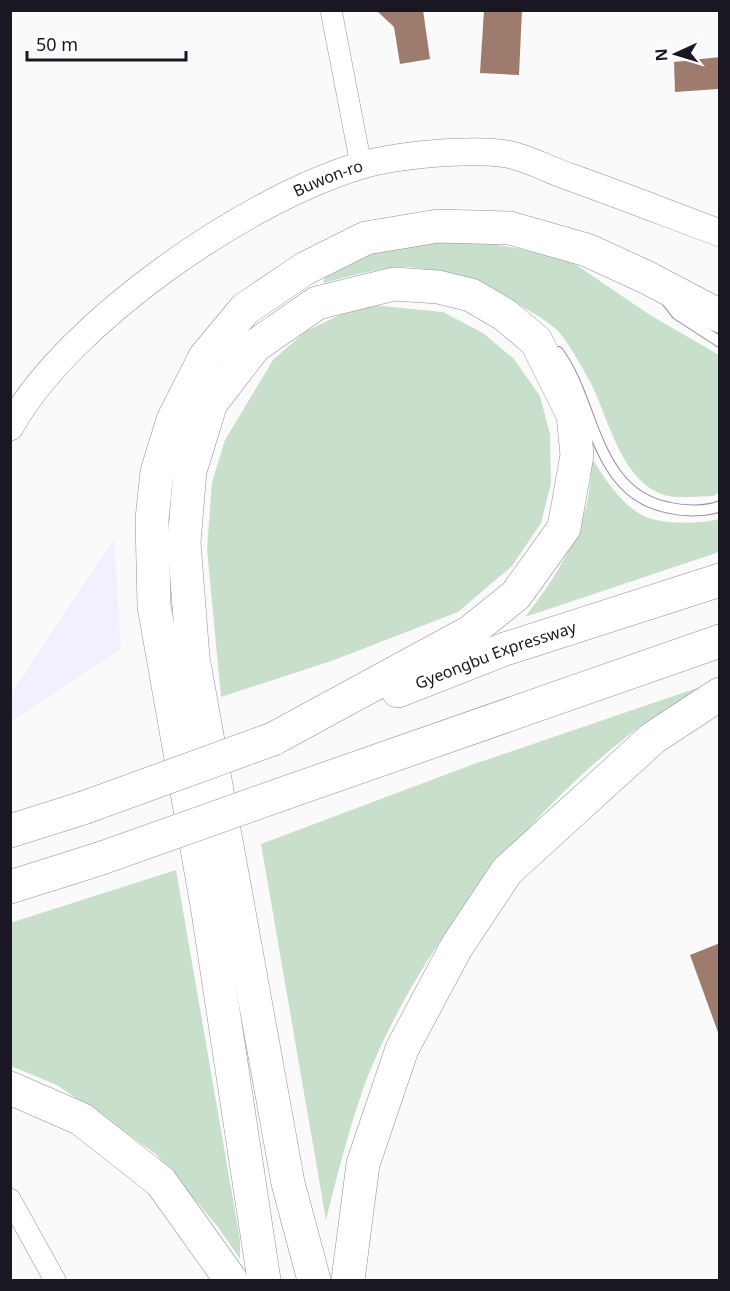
<svg xmlns="http://www.w3.org/2000/svg" width="730" height="1291" font-family="'Noto Sans',sans-serif">
	<rect width="100%" height="100%" fill="#fafafa"/>
	<polygon fill="#f4efff" points="114,539 121,649 11,722 11,694"/>
	<g fill="#c8dfcb">
		<path d="M462 239 516 248 572 262 650 315 719 355V492L714 496C699 496 679 499 664 495 624 482 610 426 595 392 590 380 566 338 557 330 528 304 442 265 403 267 377 268 348 277 323 283L326 273 391 243Z"/>
		<polygon points="371,305 443,312 483,333 514,359 540,396 550,434 551,483 541,523 512,566 458,612 334,660 221,697 207,549 212,482 225,440 273,360 306,331 344,313"/>
		<path d="M593 460C606 480 620 503 642 515 658 525 701 524 719 519V552L525 617C551 584 572 551 585 511 590 495 590 476 593 460Z"/>
		<path d="M703 686C676 704 646 721 620 742 515 826 410 962 363 1089 348 1132 337 1176 326 1220L261 844 474 764Z"/>
		<polygon points="176,870 240,1240 240,1259 218,1227 156,1154 57,1085 11,1066 10,923"/>
	</g>
	<g fill="#9e7c6d">
		<polygon points="376,10 423,10 430,59 400,64 394,27"/>
		<polygon points="484,10 522,10 519,75 480,73"/>
		<polygon points="720,57 718,89 675,92 674,62"/>
		<polygon points="720,943 720,1035 719,1035 690,955"/>
	</g>
	<g fill="none" stroke-linecap="round" stroke-linejoin="round">
		<defs>
			<g id="service">
				<polyline points="666,300 677,314 720,342"/>
				<path d="M558 352C596 404 593 494 670 508 684 511 706 512 720 506"/>
			</g>
			<g id="minor">
				<polyline points="331,10 361,165"/>
				<polyline points="10,1199 55,1280"/>
			</g>
			<g id="tertiary">
				<path id="s1" d="M10 427C68 322 246 200 359 166 395 155 471 148 507 154 527 158 548 169 567 176 618 194 669 214 720 233"/>
			</g>
			<g id="motorway">
				<path id="s2" d="M398 691 505 649 720 580"/>
				<polyline points="273,739 470,632 516,595 564,528 577,455 573,415 536,341 505,315 471,295 438,287 394,284 317,303 255,346 211,403 190,471 184,542 193,658 288,1183 314,1280"/>
				<polyline points="285,793 720,641"/>
				<polyline points="10,831 83,808"/>
				<polyline points="10,887 99,859"/>
				<polyline points="10,1088 81,1119 161,1182 231,1280"/>
				<polyline points="264,1280 207,905 154,606 152,519 157,472 173,420 205,357 245,309 304,269 366,238 438,226 510,228 587,250 646,277 720,316"/>
				<polyline points="348,1280 363,1164 402,1049 457,946 507,871 653,738 720,694"/>
			</g>
		</defs>
		<use href="#service" stroke="#948ca8" stroke-width="12"/>
		<use href="#minor" stroke="#948ca8" stroke-width="22"/>
		<use href="#tertiary" stroke="#948ca8" stroke-width="28"/>
		<use href="#motorway" stroke="#948ca8" stroke-width="34"/>
		<use href="#service" stroke="#fff" stroke-width="10"/>
		<use href="#minor" stroke="#fff" stroke-width="21"/>
		<use href="#tertiary" stroke="#fff" stroke-width="27"/>
		<use href="#motorway" stroke="#fff" stroke-width="33"/>
		<defs>
			<g id="motorway-bridge">
				<polyline points="83,808 273,739"/>
				<polyline points="99,859 285,793"/>
			</g>
		</defs>
		<use href="#motorway-bridge" stroke="#948ca8" stroke-width="34" stroke-linecap="butt"/>
		<use href="#motorway-bridge" stroke="#fff" stroke-width="33"/>
	</g>
	<g text-anchor="middle" stroke-width="4.5" stroke-linejoin="round" paint-order="stroke">
		<g font-size="16" fill="#1b1722" stroke="#fff">
			<text dy="6" stroke="none"><textPath href="#s1" startOffset="410">Buwon-ro</textPath></text>
			<text dy="6" stroke="none"><textPath href="#s2" startOffset="104">Gyeongbu Expressway</textPath></text>
		</g>
	</g>
	<rect width="730" height="1291" fill="none" stroke="#1b1722" stroke-width="24"/>
	<g transform="translate(676 54) rotate(266)" stroke="#ffffff" stroke-width="4.5" paint-order="stroke">
	<path d="M0-4.5L10 22L0 15L-10 22Z" fill="#1b1722"/>
	<text y="-9" font-size="16" font-weight="bold" text-anchor="middle" fill="#1b1722">N</text>
	</g>
	<path d="M27 51v9h159v-9" fill="none" stroke="#1b1722" stroke-width="3"/>
	<text x="36" y="51" font-size="18" fill="#1b1722" stroke="#ffffff" stroke-width="4.5" paint-order="stroke">50 m</text>
</svg>
